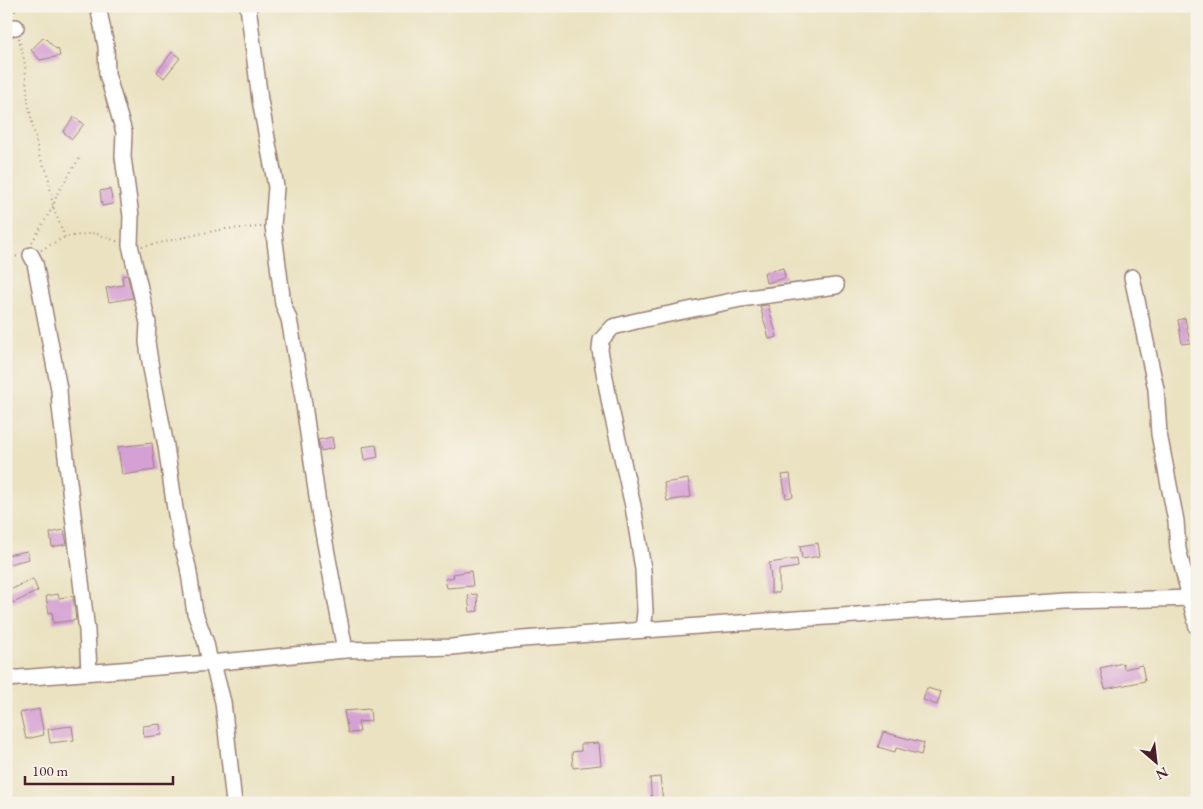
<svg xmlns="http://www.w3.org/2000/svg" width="1203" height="809" font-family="'EB Garamond',serif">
	<rect width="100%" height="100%" fill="#f7f3e8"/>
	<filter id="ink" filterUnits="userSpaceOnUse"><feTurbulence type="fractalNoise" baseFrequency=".02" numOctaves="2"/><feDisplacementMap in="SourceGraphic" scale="10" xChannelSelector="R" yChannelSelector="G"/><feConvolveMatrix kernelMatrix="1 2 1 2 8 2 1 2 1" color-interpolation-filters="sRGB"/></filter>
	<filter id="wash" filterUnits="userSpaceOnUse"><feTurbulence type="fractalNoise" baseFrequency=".0096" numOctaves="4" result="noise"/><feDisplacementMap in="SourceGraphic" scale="20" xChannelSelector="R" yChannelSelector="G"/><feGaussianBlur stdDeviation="1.12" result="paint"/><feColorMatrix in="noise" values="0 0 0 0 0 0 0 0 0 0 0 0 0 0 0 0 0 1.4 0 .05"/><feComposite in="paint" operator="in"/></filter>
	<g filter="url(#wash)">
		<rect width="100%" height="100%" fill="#eae2c1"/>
		<g id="blocks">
			<g fill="#d5a0d4">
				<polygon points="44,37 56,49 58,48 60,56 40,60 31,50"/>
				<polygon points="172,52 180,58 164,78 157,72"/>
				<polygon points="74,117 84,124 72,139 63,132"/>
				<polygon points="110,189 113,204 102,206 100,191"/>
				<polygon points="783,268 785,278 766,283 764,273"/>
				<polygon points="127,275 133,298 109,302 106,288 123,285 122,276"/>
				<polygon points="768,305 777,337 769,339 760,306"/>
				<polygon points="1185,318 1190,343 1182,344 1178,320"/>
				<polygon points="332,437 334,448 321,451 318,440"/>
				<polygon points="152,443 155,470 122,475 118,447"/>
				<polygon points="376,445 378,457 364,460 362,447"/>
				<polygon points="790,474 793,497 786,498 782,475"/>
				<polygon points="688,479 691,497 667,501 664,483"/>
				<polygon points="64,530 67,544 52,547 50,533"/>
				<polygon points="818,543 820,556 802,559 800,546"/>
				<polygon points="27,551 29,559 9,564 7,555"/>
				<polygon points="797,559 798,567 779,570 779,593 771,593 771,579 769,563"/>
				<polygon points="471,571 473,586 447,588 445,579 454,577 453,574"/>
				<polygon points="33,579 38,591 13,603 8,591"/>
				<polygon points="58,594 59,598 73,596 76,620 53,623 52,612 49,613 46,596"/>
				<polygon points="477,594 478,611 470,612 468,595"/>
				<polygon points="1123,663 1124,669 1142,665 1145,681 1105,689 1100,668"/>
				<polygon points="927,688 941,692 937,705 923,700"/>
				<polygon points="39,709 44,735 26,739 20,713"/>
				<polygon points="370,709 371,721 358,722 360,732 348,733 344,711"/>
				<polygon points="161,724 162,735 144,737 143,726"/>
				<polygon points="72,726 74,740 50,743 48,729"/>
				<polygon points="883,732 924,743 921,755 896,748 895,752 878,747"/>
				<polygon points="599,743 601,765 573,768 572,752 581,751 581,744"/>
				<polygon points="660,777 663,802 652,803 650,778"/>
			</g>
		</g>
	</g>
	<g filter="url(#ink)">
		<use href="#blocks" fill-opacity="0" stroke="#9a8076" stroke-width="1"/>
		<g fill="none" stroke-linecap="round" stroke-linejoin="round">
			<defs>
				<g id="minor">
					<polyline points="98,6 106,46 107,74 124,132 123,157 131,216 130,245 148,323 147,342 151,368 166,446 175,509 182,545 188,567 195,613 206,643 210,663 214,668 223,702 234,803"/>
					<polyline points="248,6 260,100 276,187 273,226 283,304 289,319 303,398 319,511 345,650"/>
					<polyline points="6,28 16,27"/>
					<polyline points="31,255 35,263 59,389 60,407 87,631 89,672"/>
					<polyline points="1132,277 1156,389 1159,434 1176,521 1178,549 1197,627"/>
					<polyline points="643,630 645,612 643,569 633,506 610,405 600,350 601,340 613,327 636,321 741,299 836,286"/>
					<polyline points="6,679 210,663 345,650 452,647 523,639 767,621 1066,601 1197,598"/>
				</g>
			</defs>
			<use href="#minor" stroke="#9a8076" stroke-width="18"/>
			<g stroke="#9a8076" stroke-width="2" stroke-dasharray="1 4" stroke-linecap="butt">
				<polyline points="14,6 15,14"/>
				<polyline points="19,38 25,64 28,102 39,156 48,174 53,207 65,237"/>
				<polyline points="32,242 53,207 57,194 80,157"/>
				<polyline points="142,247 203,233 226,229 261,227"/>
				<polyline points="41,250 65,237 95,233 119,242"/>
				<polyline points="6,257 20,256"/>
			</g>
			<use href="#minor" stroke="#fff" stroke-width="15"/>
		</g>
	</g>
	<rect width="1203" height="809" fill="none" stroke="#f7f3e8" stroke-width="25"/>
	<g transform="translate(1156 762) rotate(152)" stroke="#f7f3e8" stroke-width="4" paint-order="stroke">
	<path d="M0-4L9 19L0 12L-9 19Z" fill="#4a1f2b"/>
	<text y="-8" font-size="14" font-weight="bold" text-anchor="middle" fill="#4a1f2b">N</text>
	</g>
	<path d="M25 776v8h148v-8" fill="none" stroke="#4a1f2b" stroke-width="2.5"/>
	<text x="32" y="776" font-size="15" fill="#4a1f2b" stroke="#f7f3e8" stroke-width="4" paint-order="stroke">100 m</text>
</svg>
